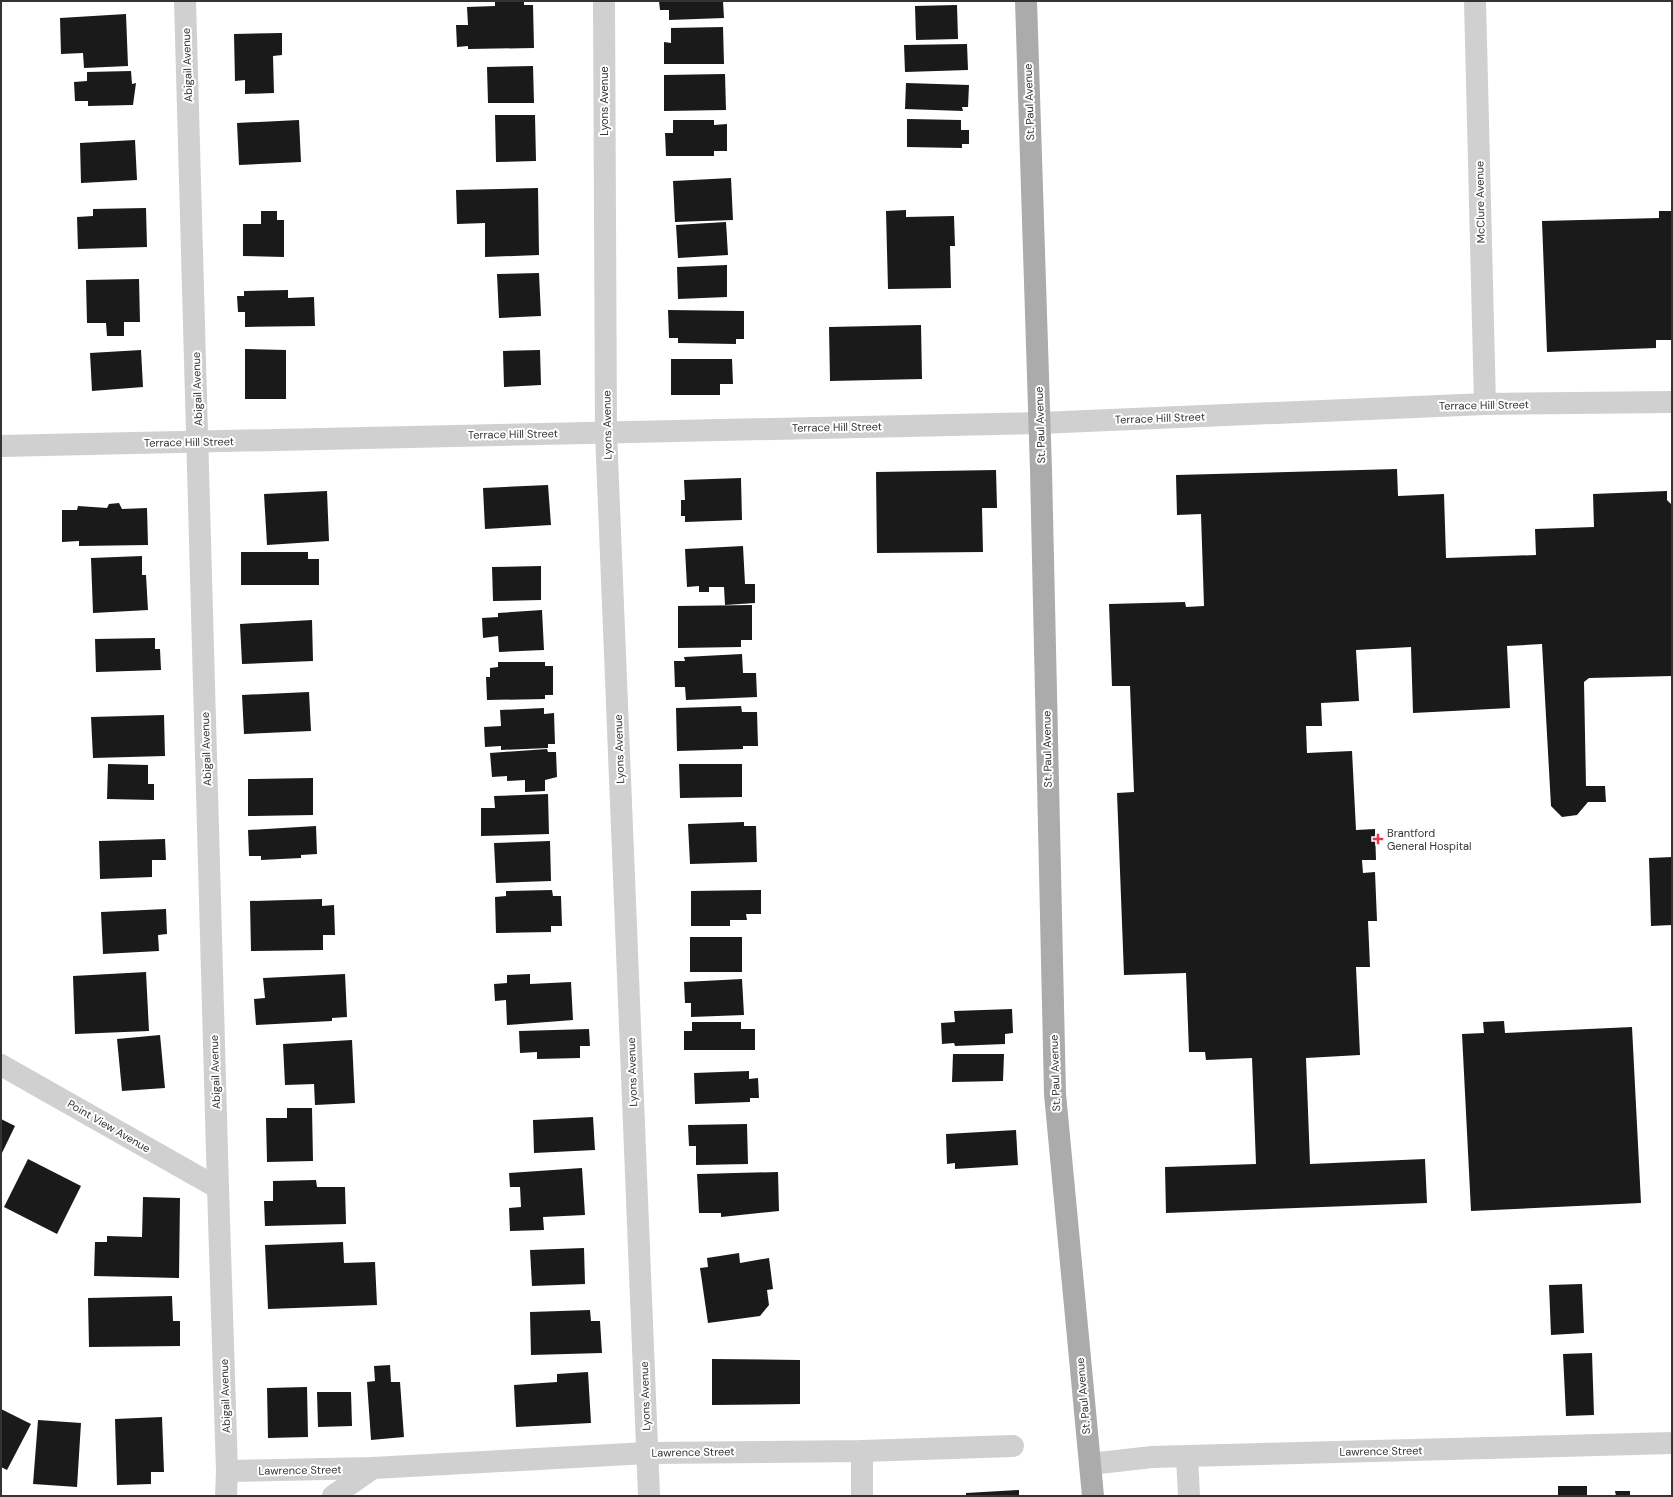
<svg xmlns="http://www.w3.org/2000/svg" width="1673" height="1497" font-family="'DM Sans',sans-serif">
	<rect width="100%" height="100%" fill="#fff"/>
	<g fill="#1a1a1a">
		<polygon points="495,1 524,1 524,5 533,5 534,48 468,49 468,46 457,47 456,25 468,25 467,7 495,6"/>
		<polygon points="659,1 723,1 724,18 669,20 669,10 660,10"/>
		<polygon points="957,5 958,39 916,40 915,6"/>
		<polygon points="126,14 128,66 84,68 83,53 61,54 60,18"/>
		<polygon points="723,27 724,64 664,64 664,42 671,43 671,28"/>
		<polygon points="282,33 282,55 273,56 274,93 245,94 245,80 235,81 234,34"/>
		<polygon points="967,44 968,70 905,72 904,45"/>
		<polygon points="533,66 534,103 488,103 487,67"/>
		<polygon points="131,71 132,84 136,83 133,105 88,106 88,101 75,101 74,82 87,81 87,72"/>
		<polygon points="725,74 726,110 664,111 664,75"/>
		<polygon points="906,83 969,85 968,107 962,107 963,111 905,109"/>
		<polygon points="495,115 535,115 536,161 496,162"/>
		<polygon points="907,119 961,120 961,130 969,130 969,144 962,144 962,148 907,147"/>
		<polygon points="299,120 301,162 239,165 237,123"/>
		<polygon points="673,120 714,120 714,125 727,124 727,151 714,151 714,156 666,156 665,133 673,133"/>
		<polygon points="135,140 137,180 81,183 80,143"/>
		<polygon points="731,178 733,220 675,222 673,181"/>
		<polygon points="538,188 539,255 485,257 485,223 457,224 456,190"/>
		<polygon points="146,208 147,247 78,249 77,217 93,216 93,209"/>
		<polygon points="906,210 906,217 954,216 955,246 950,246 951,288 888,289 886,211"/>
		<polygon points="261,211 277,211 277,220 284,220 284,257 243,256 243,224 261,224"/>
		<polygon points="1659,211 1672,211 1672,340 1656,340 1656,348 1547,352 1542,221 1659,218"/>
		<polygon points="726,222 728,255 678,258 676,225"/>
		<polygon points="727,265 727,297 678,299 677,267"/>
		<polygon points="539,273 541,316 499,318 497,274"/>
		<polygon points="139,279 140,322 124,322 124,336 107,336 106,323 87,323 86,280"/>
		<polygon points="288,290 288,298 314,297 315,326 245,327 245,312 238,312 237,296 244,296 244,291"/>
		<polygon points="668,310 744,311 744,339 736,339 736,344 678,343 678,338 669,338"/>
		<polygon points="921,325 922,379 830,381 829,327"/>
		<polygon points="245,349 286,350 286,399 245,399"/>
		<polygon points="141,350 143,387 92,391 90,353"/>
		<polygon points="540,350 541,385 504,387 503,351"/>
		<polygon points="671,359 732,359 733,384 720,384 720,395 671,395"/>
		<polygon points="1397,469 1398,496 1444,494 1446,558 1536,555 1535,529 1594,527 1593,494 1667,491 1667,500 1672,505 1672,676 1589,678 1584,682 1586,786 1605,786 1606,802 1588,802 1577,815 1562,817 1551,806 1542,644 1507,646 1510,708 1413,713 1411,647 1356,650 1359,701 1321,703 1322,726 1306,726 1307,753 1352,751 1356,830 1375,829 1376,860 1362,860 1363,873 1375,872 1377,921 1368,921 1370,967 1356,967 1360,1055 1306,1058 1310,1164 1425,1159 1427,1203 1166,1213 1165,1167 1256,1164 1252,1058 1206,1060 1205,1052 1189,1052 1186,973 1124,975 1117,793 1134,792 1130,686 1112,686 1109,604 1185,602 1186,607 1204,606 1201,514 1177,515 1176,475"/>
		<polygon points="996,470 997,508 982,508 983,552 877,553 876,472"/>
		<polygon points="741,478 742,520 685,522 685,516 681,516 681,500 685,500 684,480"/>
		<polygon points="548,485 551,525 485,529 483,488"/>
		<polygon points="327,491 329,541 267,545 264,494"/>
		<polygon points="119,503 122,509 147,508 148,545 79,546 79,541 62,542 62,510 77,510 78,506 107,508 109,504"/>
		<polygon points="743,546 745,584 755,584 755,603 725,605 724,587 709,587 709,592 699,592 699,586 687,587 685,549"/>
		<polygon points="241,552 308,552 308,559 319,559 319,585 241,585"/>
		<polygon points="142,556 142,575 146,575 148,610 93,613 91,558"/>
		<polygon points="541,566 541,600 493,601 492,567"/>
		<polygon points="752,605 752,640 741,640 741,647 678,648 678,606"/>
		<polygon points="542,610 544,650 499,652 498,636 483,638 482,618 498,617 498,613"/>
		<polygon points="312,620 313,661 242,664 240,624"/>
		<polygon points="155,638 155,649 160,649 161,670 96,672 95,639"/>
		<polygon points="742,654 743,673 756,673 757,697 686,700 685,687 675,687 674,661 685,661 684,657"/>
		<polygon points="498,662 545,662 545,666 553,666 553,695 545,695 545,699 487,700 486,677 490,677 490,668 498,667"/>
		<polygon points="309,692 311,731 244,734 242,695"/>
		<polygon points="741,706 742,712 757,712 758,746 743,746 743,749 677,751 676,708"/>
		<polygon points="544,708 544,714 554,713 555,744 548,744 548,748 501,750 501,746 485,747 484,727 501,726 500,710"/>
		<polygon points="164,715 165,756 93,758 91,717"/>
		<polygon points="547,749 548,752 556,752 557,777 545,780 545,791 525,792 525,780 507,781 507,776 492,777 490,753"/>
		<polygon points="108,764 148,765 148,784 154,784 154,800 107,799"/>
		<polygon points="679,764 742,764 742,797 680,798"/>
		<polygon points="313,778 313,815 248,816 248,779"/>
		<polygon points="548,794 549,834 481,836 481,808 495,808 494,796"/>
		<polygon points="744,822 744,826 756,826 757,862 690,864 688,824"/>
		<polygon points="316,826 317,854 301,855 301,858 261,860 261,856 249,856 248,830"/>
		<polygon points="165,839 166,860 152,860 152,877 100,879 99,841"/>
		<polygon points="550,841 551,881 496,883 494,843"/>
		<polygon points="1672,857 1672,925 1651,926 1649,858"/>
		<polygon points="552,890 553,896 561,896 562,926 551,926 551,932 496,933 495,897 506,896 506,891"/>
		<polygon points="761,890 761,914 746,914 747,920 730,920 730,926 691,926 691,891"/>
		<polygon points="322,899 322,906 334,905 335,935 323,935 323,950 251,951 250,901"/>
		<polygon points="166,909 167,934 158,935 159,951 103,954 101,912"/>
		<rect x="690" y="937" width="52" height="35"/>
		<polygon points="146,972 149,1031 75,1034 73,976"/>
		<polygon points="345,974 347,1017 332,1018 332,1021 256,1025 254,999 265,998 263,978"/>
		<polygon points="530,974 530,984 571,982 573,1020 507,1025 506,1000 495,1001 494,984 507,983 507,975"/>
		<polygon points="742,979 744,1015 691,1017 691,1003 685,1003 684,982"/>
		<polygon points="1012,1009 1013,1033 1005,1034 1005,1044 955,1046 954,1043 942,1044 941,1023 955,1022 954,1011"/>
		<polygon points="1504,1021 1505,1033 1632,1027 1641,1203 1471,1211 1462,1034 1484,1033 1483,1022"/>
		<polygon points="692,1022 741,1022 741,1029 755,1029 755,1050 684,1050 684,1031 692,1031"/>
		<polygon points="589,1029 590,1046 580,1046 580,1058 537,1059 537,1052 520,1053 519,1031"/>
		<polygon points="160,1035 165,1088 122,1091 117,1039"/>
		<polygon points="352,1040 355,1103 315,1105 314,1084 285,1085 283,1044"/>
		<polygon points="953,1054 1004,1054 1003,1081 952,1082"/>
		<polygon points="749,1071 749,1079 758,1078 759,1098 750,1098 750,1102 695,1104 694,1073"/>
		<polygon points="287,1108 312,1108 313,1161 267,1162 266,1118 287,1118"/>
		<polygon points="593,1117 595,1150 534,1153 533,1120"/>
		<polygon points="1,1119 15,1126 1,1155"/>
		<polygon points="747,1124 748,1164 696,1165 696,1146 689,1146 688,1125"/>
		<polygon points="1016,1130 1018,1165 955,1169 955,1163 947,1164 946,1134"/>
		<polygon points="28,1159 81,1186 57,1234 4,1207"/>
		<polygon points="582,1168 585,1215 543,1217 544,1230 510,1231 509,1208 521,1207 520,1187 510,1187 509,1173"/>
		<polygon points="778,1172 779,1211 721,1217 721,1213 699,1213 697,1174"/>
		<polygon points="316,1180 317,1187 345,1187 346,1224 265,1226 264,1201 273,1201 273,1181"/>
		<polygon points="143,1197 180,1198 179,1278 94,1276 95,1242 107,1242 107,1236 142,1237"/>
		<polygon points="343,1242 344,1263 375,1262 377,1305 268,1309 265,1245"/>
		<polygon points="584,1248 585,1284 532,1286 530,1250"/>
		<polygon points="739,1253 740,1263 769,1258 773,1289 767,1290 769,1305 760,1316 708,1323 700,1268 708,1267 707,1258"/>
		<polygon points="1582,1284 1584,1333 1551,1335 1549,1285"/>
		<polygon points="172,1296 173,1321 180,1321 180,1346 89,1347 88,1298"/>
		<polygon points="590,1310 591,1321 600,1321 602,1353 531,1355 530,1312"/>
		<polygon points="1592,1353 1594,1415 1566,1416 1563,1354"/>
		<polygon points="712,1359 800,1360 800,1404 712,1405"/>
		<polygon points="390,1365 391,1382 400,1382 404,1437 371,1440 367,1382 375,1381 374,1366"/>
		<polygon points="588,1372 591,1423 516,1427 514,1385 557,1382 557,1374"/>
		<polygon points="307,1387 308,1437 268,1438 267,1388"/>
		<polygon points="317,1392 351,1392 352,1426 318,1427"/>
		<polygon points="1,1409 31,1424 7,1470 1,1467"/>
		<polygon points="162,1417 164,1472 151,1472 151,1484 117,1485 115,1419"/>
		<polygon points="38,1420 81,1423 77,1487 33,1484"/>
		<rect x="1558" y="1486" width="29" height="10"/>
		<polygon points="1019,1490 1019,1496 966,1496 966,1493"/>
		<polygon points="1615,1491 1630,1491 1630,1496 1616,1496"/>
	</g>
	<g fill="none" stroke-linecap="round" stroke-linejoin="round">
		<g stroke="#d0d0d0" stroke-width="22">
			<polyline points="185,1 218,1188 227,1471 226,1496"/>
			<polyline points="604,1 606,432 649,1496"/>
			<polyline points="1475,1 1485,404"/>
			<polyline points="1,446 1040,423 1485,404 1672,402"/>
			<polyline points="1,1065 218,1188"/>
			<polyline points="1187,1456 1189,1496"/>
			<polyline points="1090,1464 1152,1457 1187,1456 1672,1443"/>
			<polyline points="227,1471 373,1468 647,1453 862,1451 1013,1446"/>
			<polyline points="333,1496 373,1468"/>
			<polyline points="862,1496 862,1451"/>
		</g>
		<polyline stroke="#ababab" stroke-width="22" points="1026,1 1041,470 1055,1094 1093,1496"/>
	</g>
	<path fill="#e63946" stroke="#fff" stroke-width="1.5" d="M1376 833h4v4h4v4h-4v4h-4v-4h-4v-4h4z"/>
	<g text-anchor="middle" stroke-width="4" stroke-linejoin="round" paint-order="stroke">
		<g font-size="11" fill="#333" stroke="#fff">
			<text transform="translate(187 65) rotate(-92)" y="4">Abigail Avenue</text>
			<text transform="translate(604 101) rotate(-90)" y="4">Lyons Avenue</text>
			<text transform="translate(1029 102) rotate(-92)" y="4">St. Paul Avenue</text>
			<text transform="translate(1480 202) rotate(-91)" y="4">McClure Avenue</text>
			<text transform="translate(197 389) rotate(-92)" y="4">Abigail Avenue</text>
			<text transform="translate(1484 405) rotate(-1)" y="4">Terrace Hill Street</text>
			<text transform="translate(1160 418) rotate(-2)" y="4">Terrace Hill Street</text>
			<text transform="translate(607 425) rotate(-91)" y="4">Lyons Avenue</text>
			<text transform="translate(1040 425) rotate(-92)" y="4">St. Paul Avenue</text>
			<text transform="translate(837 427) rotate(-1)" y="4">Terrace Hill Street</text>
			<text transform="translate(513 434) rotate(-1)" y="4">Terrace Hill Street</text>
			<text transform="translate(189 442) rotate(-1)" y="4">Terrace Hill Street</text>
			<text transform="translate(206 749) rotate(-92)" y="4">Abigail Avenue</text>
			<text transform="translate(619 749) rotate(-92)" y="4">Lyons Avenue</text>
			<text transform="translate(1047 749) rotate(-91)" y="4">St. Paul Avenue</text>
			<text transform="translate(215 1072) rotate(-92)" y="4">Abigail Avenue</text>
			<text transform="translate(632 1072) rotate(-92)" y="4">Lyons Avenue</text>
			<text transform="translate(1055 1073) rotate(-92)" y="4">St. Paul Avenue</text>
			<text transform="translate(109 1126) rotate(30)" y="4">Point View Avenue</text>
			<text transform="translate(225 1396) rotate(-92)" y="4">Abigail Avenue</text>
			<text transform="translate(645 1396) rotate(-92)" y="4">Lyons Avenue</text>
			<text transform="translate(1083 1396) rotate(-95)" y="4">St. Paul Avenue</text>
			<text transform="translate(1381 1451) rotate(-1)" y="4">Lawrence Street</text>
			<text transform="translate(693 1452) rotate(-1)" y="4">Lawrence Street</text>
			<text transform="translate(300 1470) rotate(-1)" y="4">Lawrence Street</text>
		</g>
		<g font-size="11" fill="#333" stroke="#fff" text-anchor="start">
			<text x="1387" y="837">Brantford<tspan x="1387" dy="13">General Hospital</tspan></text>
		</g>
	</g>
	<rect width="1673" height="1497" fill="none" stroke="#333333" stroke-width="4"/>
</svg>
